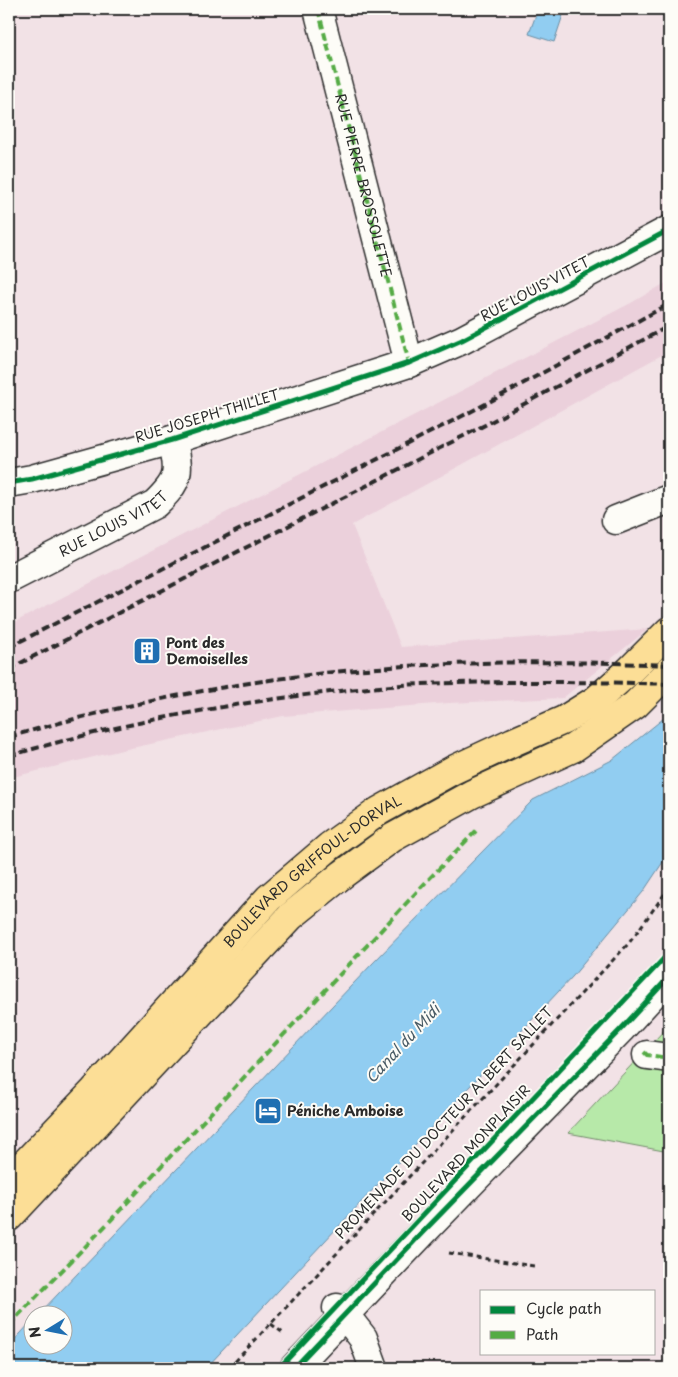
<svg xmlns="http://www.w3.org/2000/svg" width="678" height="1377" font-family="'Playpen Sans',sans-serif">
	<rect width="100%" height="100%" fill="#f2e2e6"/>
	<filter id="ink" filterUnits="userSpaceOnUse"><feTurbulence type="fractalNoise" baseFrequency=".02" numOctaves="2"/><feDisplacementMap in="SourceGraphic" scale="10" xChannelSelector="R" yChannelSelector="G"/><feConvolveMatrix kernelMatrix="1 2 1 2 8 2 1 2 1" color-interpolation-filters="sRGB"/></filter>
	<g filter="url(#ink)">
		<polygon fill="#ebd0db" points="669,281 669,351 352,525 401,647 648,629 563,698 449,703 283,716 122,750 9,778 9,625 631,303"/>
		<polygon fill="#b7e9a9" stroke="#718a6a" points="669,1025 669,1152 568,1133"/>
		<g fill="#91cdf1" stroke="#688ca2">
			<polygon points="538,9 565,9 554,42 529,34"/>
			<polygon points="669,714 669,853 643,892 573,976 206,1368 9,1368 9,1346 32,1321 32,1344 62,1344 62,1314 39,1314 372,964 533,800 612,760"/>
		</g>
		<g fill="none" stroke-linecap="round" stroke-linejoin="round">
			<defs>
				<g id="minor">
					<polyline points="318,9 409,363"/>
					<polyline points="9,483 32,479 172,440 409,363 462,340 669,230"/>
					<polyline points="616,520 669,499"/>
					<path id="s1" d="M9 579 155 504C179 481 181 473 172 440"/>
					<polyline points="647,1055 669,1058"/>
					<polyline points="337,1308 345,1315 363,1338 374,1368"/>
					<polyline points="294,1368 422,1233 621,1029 669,977"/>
				</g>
				<g id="major">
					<path id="s2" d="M9 1180 94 1091 269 898 330 846 379 811 453 770 513 742 564 720 596 700 629 671 669 631"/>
					<polyline points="9,1217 291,916 343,874 392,838 472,794 573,748 635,705 669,671"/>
				</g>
			</defs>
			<use href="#minor" stroke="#2b2b2b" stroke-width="31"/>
			<use href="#major" stroke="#2b2b2b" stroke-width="31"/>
			<g stroke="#2b2b2b" stroke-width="3" stroke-dasharray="5 4" stroke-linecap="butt">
				<polyline points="449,1253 534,1266"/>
				<polyline points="271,1324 283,1333"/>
				<polyline points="229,1368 629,943 669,888"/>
			</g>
			<use href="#minor" stroke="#fdfcf7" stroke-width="28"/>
			<use href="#major" stroke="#fcde96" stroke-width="28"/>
			<g stroke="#2b2b2b" stroke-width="4" stroke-dasharray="8 4" stroke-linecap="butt">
				<polyline points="9,647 478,408 669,304"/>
				<polyline points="9,669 485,425 669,326"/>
				<path d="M9 737C152 695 306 668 454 664 526 661 598 662 669 665"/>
				<path d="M9 756C136 718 269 696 402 685 435 683 469 683 503 682 559 682 614 682 669 684"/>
			</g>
			<g stroke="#54ab44" stroke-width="4" stroke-dasharray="8 4" stroke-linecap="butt">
				<path id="s3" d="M318 9 409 363"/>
				<polyline points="644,1052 647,1055 669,1058"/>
				<polyline points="9,1325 110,1221 427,881 476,831"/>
			</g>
			<defs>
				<g id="cycleway">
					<polyline points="9,483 32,479 172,440 409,363 462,340 669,230"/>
					<polyline points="279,1368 669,953"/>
					<polyline points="294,1368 422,1233 621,1029 669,977"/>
				</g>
			</defs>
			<use href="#cycleway" stroke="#fdfcf7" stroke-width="8"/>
			<use href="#cycleway" stroke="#00873e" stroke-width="5"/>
		</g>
	</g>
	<defs>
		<symbol id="building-square" viewBox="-11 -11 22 22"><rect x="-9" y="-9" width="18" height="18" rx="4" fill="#1f6fb2" stroke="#fdfcf7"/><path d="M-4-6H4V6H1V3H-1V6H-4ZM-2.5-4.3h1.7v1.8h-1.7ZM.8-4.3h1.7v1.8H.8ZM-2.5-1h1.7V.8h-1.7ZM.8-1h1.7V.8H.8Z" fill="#fff"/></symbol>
		<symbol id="hotel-square" viewBox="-11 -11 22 22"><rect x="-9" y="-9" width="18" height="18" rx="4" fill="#1f6fb2" stroke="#fdfcf7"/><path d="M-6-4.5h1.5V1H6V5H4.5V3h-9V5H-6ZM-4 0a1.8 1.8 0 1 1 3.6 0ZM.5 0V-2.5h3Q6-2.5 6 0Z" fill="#fff"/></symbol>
	</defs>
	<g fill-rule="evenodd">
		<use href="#building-square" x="131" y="635" width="32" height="32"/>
		<use href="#hotel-square" x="252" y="1095" width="32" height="32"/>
	</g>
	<g text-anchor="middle" stroke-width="4" stroke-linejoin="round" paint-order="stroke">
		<g font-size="14" fill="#2b2b2b" stroke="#fdfcf7">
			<text dy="5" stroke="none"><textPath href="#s3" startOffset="182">RUE PIERRE BROSSOLETTE</textPath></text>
			<text transform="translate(535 289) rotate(-28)" y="5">RUE LOUIS VITET</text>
			<text transform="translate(207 416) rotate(-17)" y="5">RUE JOSEPH THILLET</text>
			<text dy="5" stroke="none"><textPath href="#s1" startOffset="118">RUE LOUIS VITET</textPath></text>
			<text dy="5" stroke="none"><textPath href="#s2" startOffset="434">BOULEVARD GRIFFOUL-DORVAL</textPath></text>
			<text transform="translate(444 1123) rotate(-47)" y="5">PROMENADE DU DOCTEUR ALBERT SALLET</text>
			<text transform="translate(466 1153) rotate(-47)" y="5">BOULEVARD MONPLAISIR</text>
		</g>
		<g font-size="14" font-weight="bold" fill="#2b2b2b" stroke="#fdfcf7" text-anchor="start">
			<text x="166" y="648">Pont des<tspan x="166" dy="16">Demoiselles</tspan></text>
			<text x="287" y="1116">Péniche Amboise</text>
		</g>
		<g font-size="15" font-style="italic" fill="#4a5c66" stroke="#fdfcf7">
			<text transform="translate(403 1044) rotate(-47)" y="5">Canal du Midi</text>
		</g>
	</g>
	<rect width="678" height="1377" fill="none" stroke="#fdfcf7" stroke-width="30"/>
	<rect x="15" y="15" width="648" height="1347" fill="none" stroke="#2b2b2b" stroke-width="2" filter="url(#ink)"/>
	<rect x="480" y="1290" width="175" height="65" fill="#fdfcf7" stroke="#a9a8a5"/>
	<rect x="490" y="1306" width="25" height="8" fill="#00873e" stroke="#a9a8a5"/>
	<text x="526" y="1314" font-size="15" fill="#2b2b2b">Cycle path</text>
	<rect x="490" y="1331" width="25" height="8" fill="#54ab44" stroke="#a9a8a5"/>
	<text x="526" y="1340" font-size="15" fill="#2b2b2b">Path</text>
	<g transform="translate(48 1330) rotate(260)"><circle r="24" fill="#fdfcf7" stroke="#a9a8a5"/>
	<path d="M0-4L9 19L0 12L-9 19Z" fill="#1f6fb2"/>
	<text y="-8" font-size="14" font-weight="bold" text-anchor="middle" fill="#2b2b2b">N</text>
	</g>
</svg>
